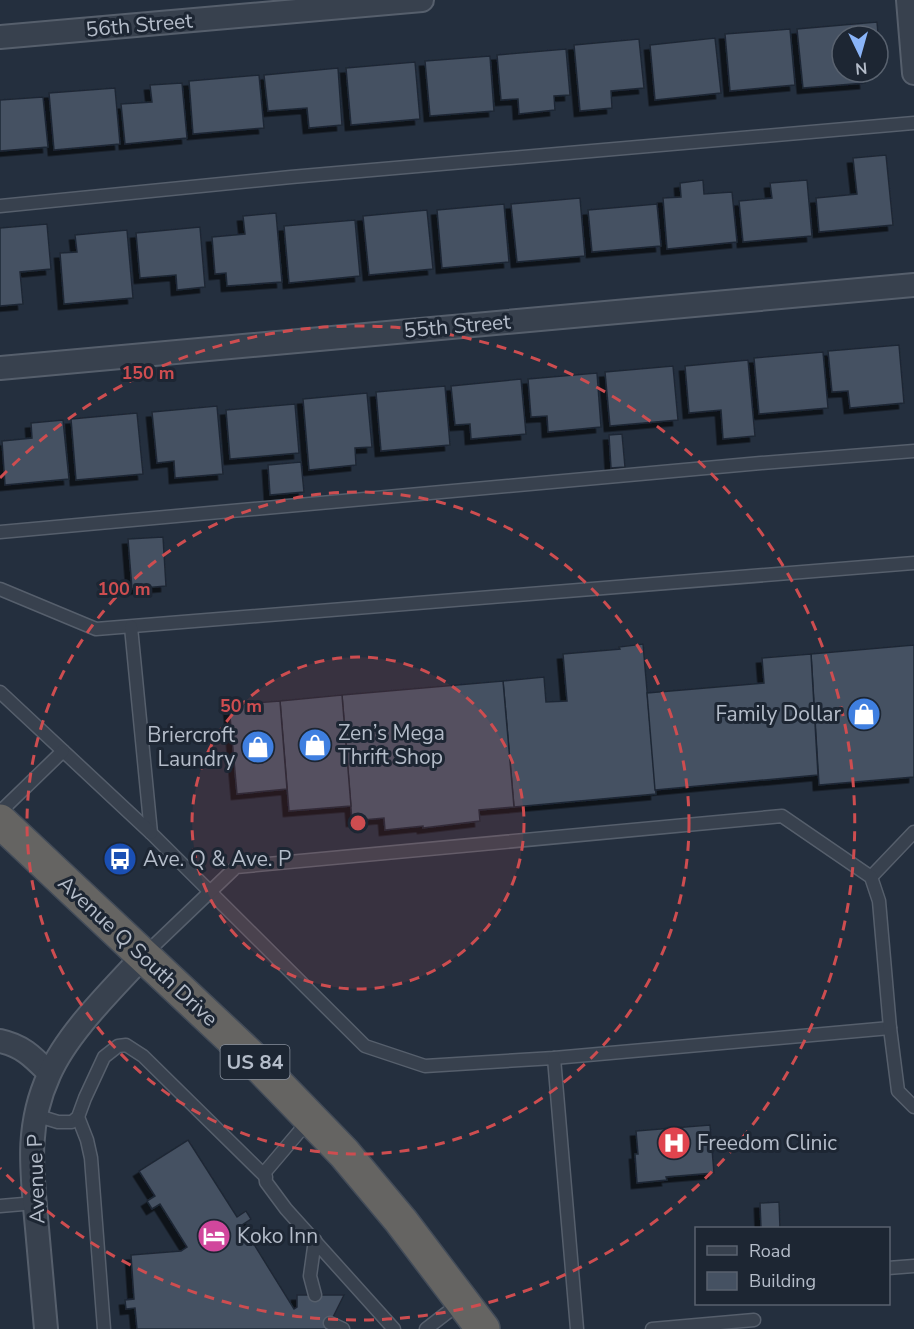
<svg xmlns="http://www.w3.org/2000/svg" width="914" height="1329" font-family="'Nunito Sans',sans-serif">
	<defs>
		<filter id="shadow"><feDropShadow dx="-5.5" dy="5.5" stdDeviation="0" flood-color="#0009"/></filter>
	</defs>
	<rect width="100%" height="100%" fill="#242f3e"/>
	<g fill="#455162" stroke="#1f2835" stroke-width="1.5" filter="url(#shadow)">
		<polygon points="877,22 881,67 878,68 878,36 842,36 842,72 864,72 865,83 803,88 797,29"/>
		<polygon points="790,29 795,85 730,91 725,34"/>
		<polygon points="715,38 721,93 655,100 650,45"/>
		<polygon points="639,39 644,88 611,91 612,108 580,111 574,45"/>
		<polygon points="566,49 570,95 554,96 555,110 519,114 518,99 501,100 497,55"/>
		<polygon points="490,56 494,111 430,116 425,61"/>
		<polygon points="415,62 420,119 351,125 346,68"/>
		<polygon points="338,68 342,125 309,128 307,108 268,111 264,75"/>
		<polygon points="259,75 264,128 193,134 189,81"/>
		<polygon points="182,83 187,138 125,144 121,104 152,102 150,85"/>
		<polygon points="115,88 120,144 54,150 49,93"/>
		<polygon points="43,97 48,147 0,151 0,100"/>
		<polygon points="886,155 893,225 819,232 816,198 857,194 853,158"/>
		<polygon points="703,180 704,194 732,192 737,242 667,249 663,198 681,197 680,183"/>
		<polygon points="807,180 812,236 743,242 739,201 772,198 770,183"/>
		<polygon points="580,198 585,256 517,262 511,204"/>
		<polygon points="504,204 509,262 442,268 437,210"/>
		<polygon points="657,204 661,246 592,252 588,210"/>
		<polygon points="427,210 433,269 369,275 363,216"/>
		<polygon points="276,213 282,282 227,286 226,273 215,274 212,237 245,234 243,216"/>
		<polygon points="355,220 360,276 289,283 284,226"/>
		<polygon points="47,224 51,269 20,272 23,304 0,306 0,228"/>
		<polygon points="200,227 205,287 177,290 176,275 140,278 136,233"/>
		<polygon points="127,230 133,298 64,304 60,253 77,252 75,235"/>
		<polygon points="899,345 904,403 850,408 848,391 832,392 828,351"/>
		<polygon points="823,352 828,408 759,414 754,358"/>
		<polygon points="748,360 755,436 723,439 721,410 689,413 685,366"/>
		<polygon points="673,366 678,420 610,426 605,372"/>
		<polygon points="597,373 601,427 548,432 547,416 531,417 528,379"/>
		<polygon points="521,379 526,434 471,439 470,424 455,425 451,386"/>
		<polygon points="445,386 450,445 381,451 376,392"/>
		<polygon points="367,393 372,447 355,448 356,465 309,470 303,399"/>
		<polygon points="295,404 299,453 230,459 226,410"/>
		<polygon points="217,406 223,474 175,478 174,461 157,463 152,412"/>
		<polygon points="137,413 143,474 76,480 71,419"/>
		<polygon points="63,420 69,479 5,485 2,441 32,438 31,423"/>
		<polygon points="622,434 625,467 611,468 609,435"/>
		<polygon points="301,462 304,492 270,495 268,465"/>
		<polygon points="163,537 166,586 132,589 128,539"/>
		<polygon points="643,644 656,794 514,807 503,681 544,677 546,702 567,701 563,654 620,649 619,647"/>
		<polygon points="914,645 914,777 819,785 811,654"/>
		<polygon points="811,654 818,775 655,790 647,693 764,683 762,658"/>
		<polygon points="503,681 514,807 479,810 480,821 423,828 423,826 385,830 384,818 352,821 342,695"/>
		<polygon points="342,695 351,806 289,811 280,701"/>
		<polygon points="280,701 287,789 237,794 229,705"/>
		<polygon points="710,1125 714,1173 666,1177 667,1180 637,1183 635,1154 638,1154 636,1131"/>
		<polygon points="188,1140 237,1217 246,1211 251,1219 242,1225 294,1309 297,1307 297,1295 344,1295 327,1329 137,1329 135,1308 126,1309 125,1300 134,1299 131,1255 181,1251 187,1247 160,1204 152,1209 147,1201 155,1196 139,1171"/>
		<polygon points="779,1202 780,1228 761,1228 760,1203"/>
	</g>
	<g fill="none" stroke-linecap="round" stroke-linejoin="round">
		<defs>
			<g id="service">
				<polyline points="0,206 291,177 914,123"/>
				<polyline points="0,532 761,463 914,451"/>
				<polyline points="0,589 96,629 914,563"/>
				<polyline points="131,627 151,833 365,1046 425,1066 554,1058 890,1028"/>
				<polyline points="0,692 151,833"/>
				<polyline points="0,812 63,751"/>
				<polyline points="871,877 914,832"/>
				<polyline points="144,955 236,867 782,816 871,877 879,901 890,1028 898,1091 914,1107"/>
				<polyline points="554,1058 577,1329"/>
				<polyline points="35,1115 58,1122 72,1122 78,1117 85,1098 104,1057 118,1046 126,1045 143,1056 266,1177"/>
				<polyline points="78,1117 87,1140 91,1158 104,1329"/>
				<polyline points="310,1119 265,1172 266,1182 286,1209 394,1329"/>
				<polyline points="0,1206 35,1203"/>
				<polyline points="315,1240 310,1276 315,1295"/>
				<polyline points="888,1268 914,1266"/>
				<polyline points="330,1323 343,1329"/>
				<polyline points="426,1329 461,1302"/>
				<polyline points="652,1329 754,1320"/>
			</g>
			<g id="minor">
				<polyline points="908,0 914,73"/>
				<polyline points="0,37 422,0"/>
				<polyline points="0,368 914,285"/>
				<path d="M0 1041C23 1046 33 1057 49 1073"/>
				<path d="M46 1329C43 1295 40 1262 37 1228 32 1173 25 1127 49 1075 67 1033 112 990 143 956"/>
			</g>
			<polyline id="trunk" points="0,821 248,1054 344,1153 401,1221 483,1329"/>
		</defs>
		<use href="#service" stroke="#565f6c" stroke-width="15"/>
		<use href="#minor" stroke="#565f6c" stroke-width="26"/>
		<use href="#trunk" stroke="#434c59" stroke-width="36"/>
		<use href="#service" stroke="#38414e" stroke-width="12"/>
		<use href="#minor" stroke="#38414e" stroke-width="22"/>
		<use href="#trunk" stroke="#656462" stroke-width="33"/>
	</g>
	<circle cx="358" cy="823" r="166" fill="#ce4d50" fill-opacity=".12"/>
	<g fill="none" stroke="#ce4d50" stroke-width="3" stroke-dasharray="10 8">
		<circle cx="358" cy="823" r="166"/>
		<circle cx="358" cy="823" r="331"/>
		<path d="M0 478A497 497 0 1 1 0 1168"/>
	</g>
	<defs>
		<symbol id="shop-disc" viewBox="-11 -11 22 22"><circle r="9.5" fill="#3f7fe0" stroke="#1d2633"/><path d="M-5-2.5h2.3a2.7 3.5 0 0 1 5.4 0H5L5.5 6h-11ZM-1.5-2.5h3a1.5 2.3 0 0 0-3 0Z" fill="#fff"/></symbol>
		<symbol id="bus-disc" viewBox="-11 -11 22 22"><circle r="9.5" fill="#1a4fb4" stroke="#1d2633"/><path d="M-5-6H5V4H4V6H2V4H-2V6H-4V4H-5ZM-3.5-4V0h7V-4ZM-3.5 1.2v1.5H-2V1.2ZM2 1.2v1.5H3.5V1.2Z" fill="#fff"/></symbol>
		<symbol id="hospital-disc" viewBox="-11 -11 22 22"><circle r="9.5" fill="#e0444e" stroke="#1d2633"/><path d="M-5-5h3v3.5h4V-5h3V5h-3V1.5h-4V5h-3Z" fill="#fff"/></symbol>
		<symbol id="hotel-disc" viewBox="-11 -11 22 22"><circle r="9.5" fill="#d1479c" stroke="#1d2633"/><path d="M-6-4.5h1.5V1H6V5H4.5V3h-9V5H-6ZM-4 0a1.8 1.8 0 1 1 3.6 0ZM.5 0V-2.5h3Q6-2.5 6 0Z" fill="#fff"/></symbol>
	</defs>
	<g fill-rule="evenodd">
		<use href="#shop-disc" x="845" y="695" width="38" height="38"/>
		<use href="#shop-disc" x="296" y="726" width="38" height="38"/>
		<use href="#shop-disc" x="239" y="728" width="38" height="38"/>
		<use href="#bus-disc" x="101" y="840" width="38" height="38"/>
		<use href="#hospital-disc" x="655" y="1124" width="38" height="38"/>
		<use href="#hotel-disc" x="195" y="1217" width="38" height="38"/>
	</g>
	<g text-anchor="middle" stroke-width="6" stroke-linejoin="round" paint-order="stroke">
		<rect fill="#1d2633" stroke="#878f9c" stroke-width="1.5" x="220.5" y="1045" width="69" height="34" rx="4.5"/>
		<g font-size="20" font-weight="bold" fill="#b4bcc9">
			<text x="255" y="1069">US 84</text>
		</g>
		<g font-size="21" fill="#b4bcc9" stroke="#1d2633">
			<text transform="translate(139 25) rotate(-5)" y="7">56th Street</text>
			<text transform="translate(457 326) rotate(-5)" y="7">55th Street</text>
			<text transform="translate(138 951) rotate(43)" y="7">Avenue Q South Drive</text>
			<text transform="translate(36 1179) rotate(-92)" y="7">Avenue P</text>
		</g>
		<g font-size="21" fill="#b4bcc9" stroke="#1d2633" text-anchor="start">
			<text x="841" y="721" text-anchor="end">Family Dollar</text>
			<text x="338" y="740">Zen’s Mega<tspan x="338" dy="24">Thrift Shop</tspan></text>
			<text x="235" y="742" text-anchor="end">Briercroft<tspan x="235" dy="24">Laundry</tspan></text>
			<text x="143" y="866">Ave. Q &amp; Ave. P</text>
			<text x="697" y="1150">Freedom Clinic</text>
			<text x="237" y="1243">Koko Inn</text>
		</g>
	</g>
	<circle cx="358" cy="823" r="9" fill="#ce4d50" stroke="#1d2633" stroke-width="3"/>
	<g font-size="18" text-anchor="middle" font-weight="bold" fill="#ce4d50" stroke="#1d2633" stroke-width="6" stroke-linejoin="round" paint-order="stroke">
		<text x="148" y="379">150 m</text>
		<text x="124" y="595">100 m</text>
		<text x="241" y="712">50 m</text>
	</g>
	<rect x="695" y="1227" width="195" height="78" fill="#1d2633" stroke="#59626f" stroke-width="1.5"/>
	<rect x="707" y="1246" width="30" height="9" fill="#38414e" stroke="#59626f" stroke-width="1.5"/>
	<text x="749" y="1257" font-size="18" fill="#b4bcc9">Road</text>
	<rect x="707" y="1272" width="30" height="18" fill="#455162" stroke="#59626f" stroke-width="1.5"/>
	<text x="749" y="1287" font-size="18" fill="#b4bcc9">Building</text>
	<g transform="translate(860 54) rotate(175)"><circle r="28" fill="#1d2633" stroke="#59626f" stroke-width="1.5"/>
	<path d="M0-4.5L10 22L0 15L-10 22Z" fill="#8ab4f8"/>
	<text y="-9" font-size="16" font-weight="bold" text-anchor="middle" fill="#b4bcc9">N</text>
	</g>
</svg>
